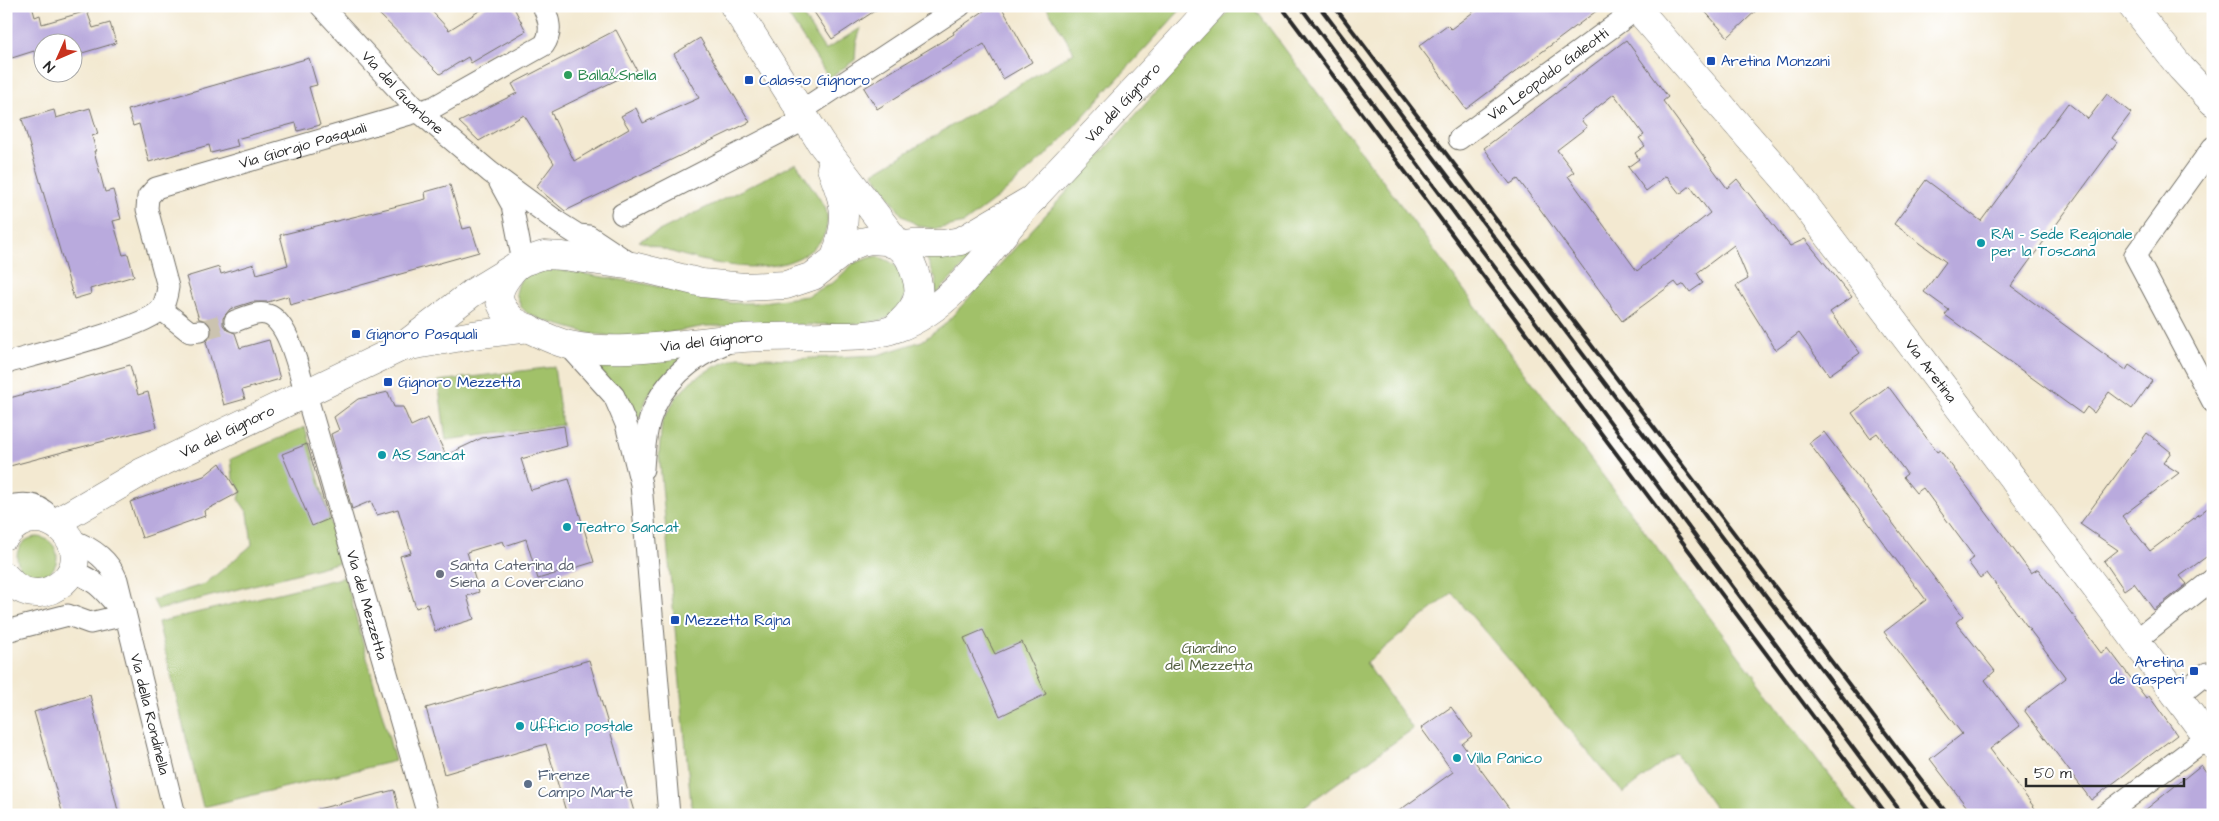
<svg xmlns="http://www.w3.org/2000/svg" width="2219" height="821" font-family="'Architects Daughter',sans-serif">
	<rect width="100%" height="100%" fill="#fff"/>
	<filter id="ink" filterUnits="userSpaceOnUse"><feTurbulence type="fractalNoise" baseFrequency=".02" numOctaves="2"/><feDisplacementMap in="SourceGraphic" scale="10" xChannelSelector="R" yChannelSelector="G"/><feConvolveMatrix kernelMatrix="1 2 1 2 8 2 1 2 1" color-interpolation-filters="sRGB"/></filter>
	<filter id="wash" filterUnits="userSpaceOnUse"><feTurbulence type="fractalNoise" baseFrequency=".0096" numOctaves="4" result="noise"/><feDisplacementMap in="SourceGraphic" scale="20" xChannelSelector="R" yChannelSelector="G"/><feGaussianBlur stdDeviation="1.12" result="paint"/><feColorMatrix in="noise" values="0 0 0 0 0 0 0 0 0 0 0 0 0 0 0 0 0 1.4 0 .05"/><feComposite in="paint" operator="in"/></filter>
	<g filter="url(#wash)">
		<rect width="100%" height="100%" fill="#f3e9d1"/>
		<g fill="#a1c169" stroke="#66764a">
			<polygon points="1046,6 1184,6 1057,145 1000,196 964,223 936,229 918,226 901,214 873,173 1074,52"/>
			<polygon points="1233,6 1253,6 1524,371 1859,815 1720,815 1676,753 1623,793 1452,593 1366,663 1413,729 1292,815 692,815 659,453 662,422 676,398 691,381 712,368 738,357 793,359 878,355 922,341 943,326 1063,196"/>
			<polygon points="798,8 825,50 861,28 856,44 855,60 829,78 788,15"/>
			<path d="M796 163 825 207C830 222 827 235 816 246 772 287 688 258 639 241Z"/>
			<polygon points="985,245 935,295 936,280 926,257"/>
			<path d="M876 256C898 263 899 268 908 288L899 312 883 320 861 324 706 326 651 336H614L591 334 542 320 527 313 521 307 516 293 519 282 526 273 548 268 646 284 731 303H755L807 296 834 282 854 263Z"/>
			<polygon points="691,350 664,376 648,395 640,417 633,417 591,362"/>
			<polygon points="554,367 562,425 446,440 438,381"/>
			<polygon points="305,427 341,562 158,610 153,600 205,584 252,545 248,513 239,500 241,491 233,477 231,459"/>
			<circle cx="37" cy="557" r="20"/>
			<polygon points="345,577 395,761 203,807 158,622"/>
		</g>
		<g id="blocks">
			<g fill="#b9aadd" fill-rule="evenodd">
				<polygon points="6,6 32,6 35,17 40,15 42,24 87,11 93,28 110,23 116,43 72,56 72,42 42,42 42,65 39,66 34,51 12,58 6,38"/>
				<polygon points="371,6 427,6 449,30 487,6 513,6 526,31 471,63 468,57 440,74"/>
				<polygon points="810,6 882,6 832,39"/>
				<polygon points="991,6 1001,6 1032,62 1003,79 984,44 877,109 864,88 954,34 953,32"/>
				<polygon points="1481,6 1603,6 1466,109 1419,46 1447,25 1451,29"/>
				<polygon points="1700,6 1761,6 1728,37"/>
				<polygon points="616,30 637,70 551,112 574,161 629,129 621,116 636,108 643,123 699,98 674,54 700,38 750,122 565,211 536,187 554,163 524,115 479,141 459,122 517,93 512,84"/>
				<path d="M1626 40 1668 97 1663 101 1727 188 1737 179 1790 246 1805 239 1852 297 1830 312 1860 353 1829 375 1799 333 1776 350 1736 286 1748 279 1734 245 1697 273 1703 283 1690 292 1684 284 1679 287 1675 282 1622 321 1518 179 1510 184 1484 148ZM1614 94 1644 135 1639 138 1645 146 1635 153 1639 159 1628 167 1646 191 1666 176 1680 194 1690 186 1710 213 1637 271 1568 176 1574 172 1557 150 1587 127 1581 120Z"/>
				<polygon points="309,58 317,85 309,87 320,125 298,131 296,123 236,139 238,146 211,153 209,145 149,162 139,124 133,126 128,110"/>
				<polygon points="2107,94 2131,113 2112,138 2117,142 2011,286 2126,370 2129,365 2152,381 2132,409 2109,392 2094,413 2087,407 2082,414 1945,315 1949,310 1924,292 1946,262 1894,224 1926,180 1981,221 2068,103 2088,119"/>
				<polygon points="90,108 98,134 92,136 96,151 94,151 105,192 113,190 121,219 113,221 123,255 128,254 134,276 90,289 91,294 74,299 22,119 54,110 56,118"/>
				<polygon points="450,185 463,229 471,227 479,252 290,305 288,296 268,302 252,302 230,309 223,318 223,325 227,330 235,333 240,348 269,340 280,379 242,390 245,399 224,405 206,342 211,337 212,329 206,320 199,319 186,277 219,267 221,274 254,264 257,274 288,265 280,235 426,199 425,192"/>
				<polygon points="130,365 138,395 148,392 157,427 6,467 6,399"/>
				<polygon points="1888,386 1937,452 1940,450 2031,573 2038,569 2101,653 2108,648 2146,698 2149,696 2177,735 2091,800 2024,710 2066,678 1987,573 1980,578 1968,562 1974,557 1923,488 1916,493 1903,477 1907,474 1877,433 1870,438 1852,413"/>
				<polygon points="388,392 394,407 403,407 411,426 428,418 446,455 482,438 564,426 567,446 521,459 531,490 569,479 594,562 538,579 526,539 505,546 503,541 467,552 479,592 467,596 474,619 435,631 427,604 416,608 400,556 411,553 398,509 377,515 371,501 352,509 331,434 339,430 334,417 358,399"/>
				<polygon points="1824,432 1963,616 1956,622 1995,671 1985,680 2020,726 1990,749 2040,815 1973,815 1930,759 1962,734 1884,632 1926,600 1809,443"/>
				<polygon points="2147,433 2171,452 2163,463 2179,473 2122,516 2150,551 2213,504 2213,552 2180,576 2187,584 2154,610 2134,583 2124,590 2104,561 2118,550 2080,524"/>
				<polygon points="307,444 329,519 312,526 282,454"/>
				<polygon points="220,463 238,493 204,511 205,516 142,538 130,502 204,476"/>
				<polygon points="983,630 995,654 1022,642 1046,694 1000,716 964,638"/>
				<polygon points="589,660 635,815 567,815 546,744 444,774 426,708"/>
				<polygon points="90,695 119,815 63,815 34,712"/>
				<polygon points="1451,707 1472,736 1462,744 1514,815 1393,815 1453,772 1421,728"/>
				<polygon points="2201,765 2213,781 2213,815 2139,815"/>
				<polygon points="394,790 400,815 319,815 318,809"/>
			</g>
		</g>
	</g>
	<g filter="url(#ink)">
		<use href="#blocks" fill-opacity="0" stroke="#716e65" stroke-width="1"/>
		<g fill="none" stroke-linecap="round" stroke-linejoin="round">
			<polyline stroke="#cbc3b0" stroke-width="21" stroke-dasharray="21 11" stroke-linecap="butt" points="200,331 235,321"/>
			<defs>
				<g id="street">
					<path id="s1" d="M321 6 419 112 490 172 559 223 578 235 589 236 631 264"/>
					<polyline points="801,111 960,6"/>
					<path id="s2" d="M1459 139 1637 9"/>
					<polyline points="2213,147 2135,255 2213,402"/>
					<polyline points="500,183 512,205 523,262"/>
					<polyline points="622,214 806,119"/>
					<polyline points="161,309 190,332 200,331"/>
					<path id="s3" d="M235 321C244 318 256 312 265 314 289 318 299 373 306 394L428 815"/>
					<polyline points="568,345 614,396 626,424 641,484 669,815"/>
					<path id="s4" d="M6 363C34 355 148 327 161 309 166 302 167 294 168 287L147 209 148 197 156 188 434 107 544 45C553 32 549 19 543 6"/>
					<path d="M643 469C644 453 645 435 650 419 661 383 692 357 726 343"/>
					<path d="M6 507C28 501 42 504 55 523"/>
					<path id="s5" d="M71 540C91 547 109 560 117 580L175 815"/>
					<path d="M71 572C97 578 108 596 125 615"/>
					<polyline points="6,631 68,615 90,623 125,615"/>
					<polyline points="2135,641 2213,579"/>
					<polyline points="2177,697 2207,673 2213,681"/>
					<polyline points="2105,815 2207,738"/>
				</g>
				<g id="secondary">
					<path d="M734 6 821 143 909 258C922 287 924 301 899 324"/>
					<path id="s6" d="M1635 6 1790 185 2124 625 2213 745"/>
					<path d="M831 168C846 208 849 217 835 258"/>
					<path id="s7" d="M516 266C497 288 491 300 515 322 532 330 551 341 569 345 616 356 681 343 729 339 760 336 791 337 822 336 847 336 873 337 897 328 959 305 993 242 1036 195 1095 132 1154 70 1212 6"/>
					<polyline points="404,347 473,335 529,328"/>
					<path id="s8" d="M55 523 142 472 402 347 472 293 523 262 544 255 563 256 633 266 702 283 744 287 786 285 813 276 851 246 861 242 871 240 885 241 898 246 914 244H942L961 241 1034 198"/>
					<path d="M6 535C41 491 100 548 63 582 56 588 49 592 39 593 26 594 14 587 6 577"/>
				</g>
				<polyline id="primary" points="2132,6 2181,68 2213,102"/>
			</defs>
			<use href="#street" stroke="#716e65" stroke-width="23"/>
			<use href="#secondary" stroke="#716e65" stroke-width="29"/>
			<use href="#primary" stroke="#716e65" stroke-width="29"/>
			<use href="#street" stroke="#fff" stroke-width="21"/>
			<use href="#secondary" stroke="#fff" stroke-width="28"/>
			<use href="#primary" stroke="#fff" stroke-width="28"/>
			<g stroke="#2b2b2b" stroke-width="4">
				<polyline points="1281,6 1887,815"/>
				<polyline points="1300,6 1903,815"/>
				<polyline points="1319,6 1932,815"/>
				<polyline points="1334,6 1948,815"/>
			</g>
		</g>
	</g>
	<g fill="#1a4fb4" stroke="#fff" stroke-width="2">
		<rect x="1706" y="56" width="10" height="10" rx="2.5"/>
		<rect x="744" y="75" width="10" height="10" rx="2.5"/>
		<rect x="351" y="329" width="10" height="10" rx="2.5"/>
		<rect x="383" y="377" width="10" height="10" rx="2.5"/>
		<rect x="670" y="615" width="10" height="10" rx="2.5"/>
		<rect x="2189" y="666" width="10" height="10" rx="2.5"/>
	</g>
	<circle fill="#2e9e5b" stroke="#fff" stroke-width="2" cx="568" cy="75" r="5"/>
	<g fill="#0f9aa8" stroke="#fff" stroke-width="2">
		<circle cx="1981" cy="243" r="5"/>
		<circle cx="382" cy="455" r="5"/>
		<circle cx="567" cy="527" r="5"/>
		<circle cx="520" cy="726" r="5"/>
		<circle cx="1457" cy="758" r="5"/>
	</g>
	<circle fill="#6b7280" stroke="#fff" stroke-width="2" cx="440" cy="574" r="5"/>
	<circle fill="#5c6f8a" stroke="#fff" stroke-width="2" cx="528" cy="784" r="5"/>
	<g text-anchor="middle" stroke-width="4" stroke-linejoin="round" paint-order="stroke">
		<g font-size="15" fill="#164399" stroke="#fff" text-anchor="start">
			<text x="1721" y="66">Aretina Monzani</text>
			<text x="759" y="85">Calasso Gignoro</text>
			<text x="366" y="339">Gignoro Pasquali</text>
			<text x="398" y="387">Gignoro Mezzetta</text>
			<text x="685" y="625">Mezzetta Rajna</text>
			<text x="2184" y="667" text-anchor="end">Aretina<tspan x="2184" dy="17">de Gasperi</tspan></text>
		</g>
		<g font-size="15" fill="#2b2b2b" stroke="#fff">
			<text dy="5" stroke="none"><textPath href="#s2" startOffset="110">Via Leopoldo Galeotti</textPath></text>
			<text dy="5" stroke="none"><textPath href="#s1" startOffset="119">Via del Guarlone</textPath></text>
			<text dy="5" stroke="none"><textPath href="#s7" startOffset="776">Via del Gignoro</textPath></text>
			<text dy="5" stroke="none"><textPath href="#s4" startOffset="446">Via Giorgio Pasquali</textPath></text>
			<text dy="5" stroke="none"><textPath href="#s7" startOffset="268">Via del Gignoro</textPath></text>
			<text dy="5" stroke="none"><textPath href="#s6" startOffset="470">Via Aretina</textPath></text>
			<text dy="5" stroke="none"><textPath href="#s8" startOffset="195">Via del Gignoro</textPath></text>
			<text dy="5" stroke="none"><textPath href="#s3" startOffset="344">Via del Mezzetta</textPath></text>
			<text dy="5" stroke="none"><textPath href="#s5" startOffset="201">Via della Rondinella</textPath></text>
		</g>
		<g font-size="15" fill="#27864d" stroke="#fff" text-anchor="start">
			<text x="578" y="80">Balla&amp;Snella</text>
		</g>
		<g font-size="15" fill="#0d838f" stroke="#fff" text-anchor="start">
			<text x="1991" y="239">RAI - Sede Regionale<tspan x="1991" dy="17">per la Toscana</tspan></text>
			<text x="392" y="460">AS Sancat</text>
			<text x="577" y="532">Teatro Sancat</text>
			<text x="530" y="731">Ufficio postale</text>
			<text x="1467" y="763">Villa Panico</text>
		</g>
		<g font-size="15" fill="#5b616d" stroke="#fff" text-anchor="start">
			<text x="450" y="570">Santa Caterina da<tspan x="450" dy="17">Siena a Coverciano</tspan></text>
		</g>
		<g font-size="15" fill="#546041" stroke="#fff">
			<text x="1209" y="653">Giardino<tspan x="1209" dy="17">del Mezzetta</tspan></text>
		</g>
		<g font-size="15" fill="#4e5e75" stroke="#fff" text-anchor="start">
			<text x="538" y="780">Firenze<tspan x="538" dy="17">Campo Marte</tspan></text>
		</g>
	</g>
	<rect width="2219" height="821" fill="none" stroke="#fff" stroke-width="25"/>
	<g transform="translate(58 58) rotate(225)"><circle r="24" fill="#ffffff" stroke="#aaaaaa"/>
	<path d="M0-4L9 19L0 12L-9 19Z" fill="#c8321e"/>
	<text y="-8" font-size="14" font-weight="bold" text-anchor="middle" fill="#2b2b2b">N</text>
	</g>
	<path d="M2026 778v8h158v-8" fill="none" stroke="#2b2b2b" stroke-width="2.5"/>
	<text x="2034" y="778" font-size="15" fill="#2b2b2b" stroke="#ffffff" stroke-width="4" paint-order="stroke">50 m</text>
</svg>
